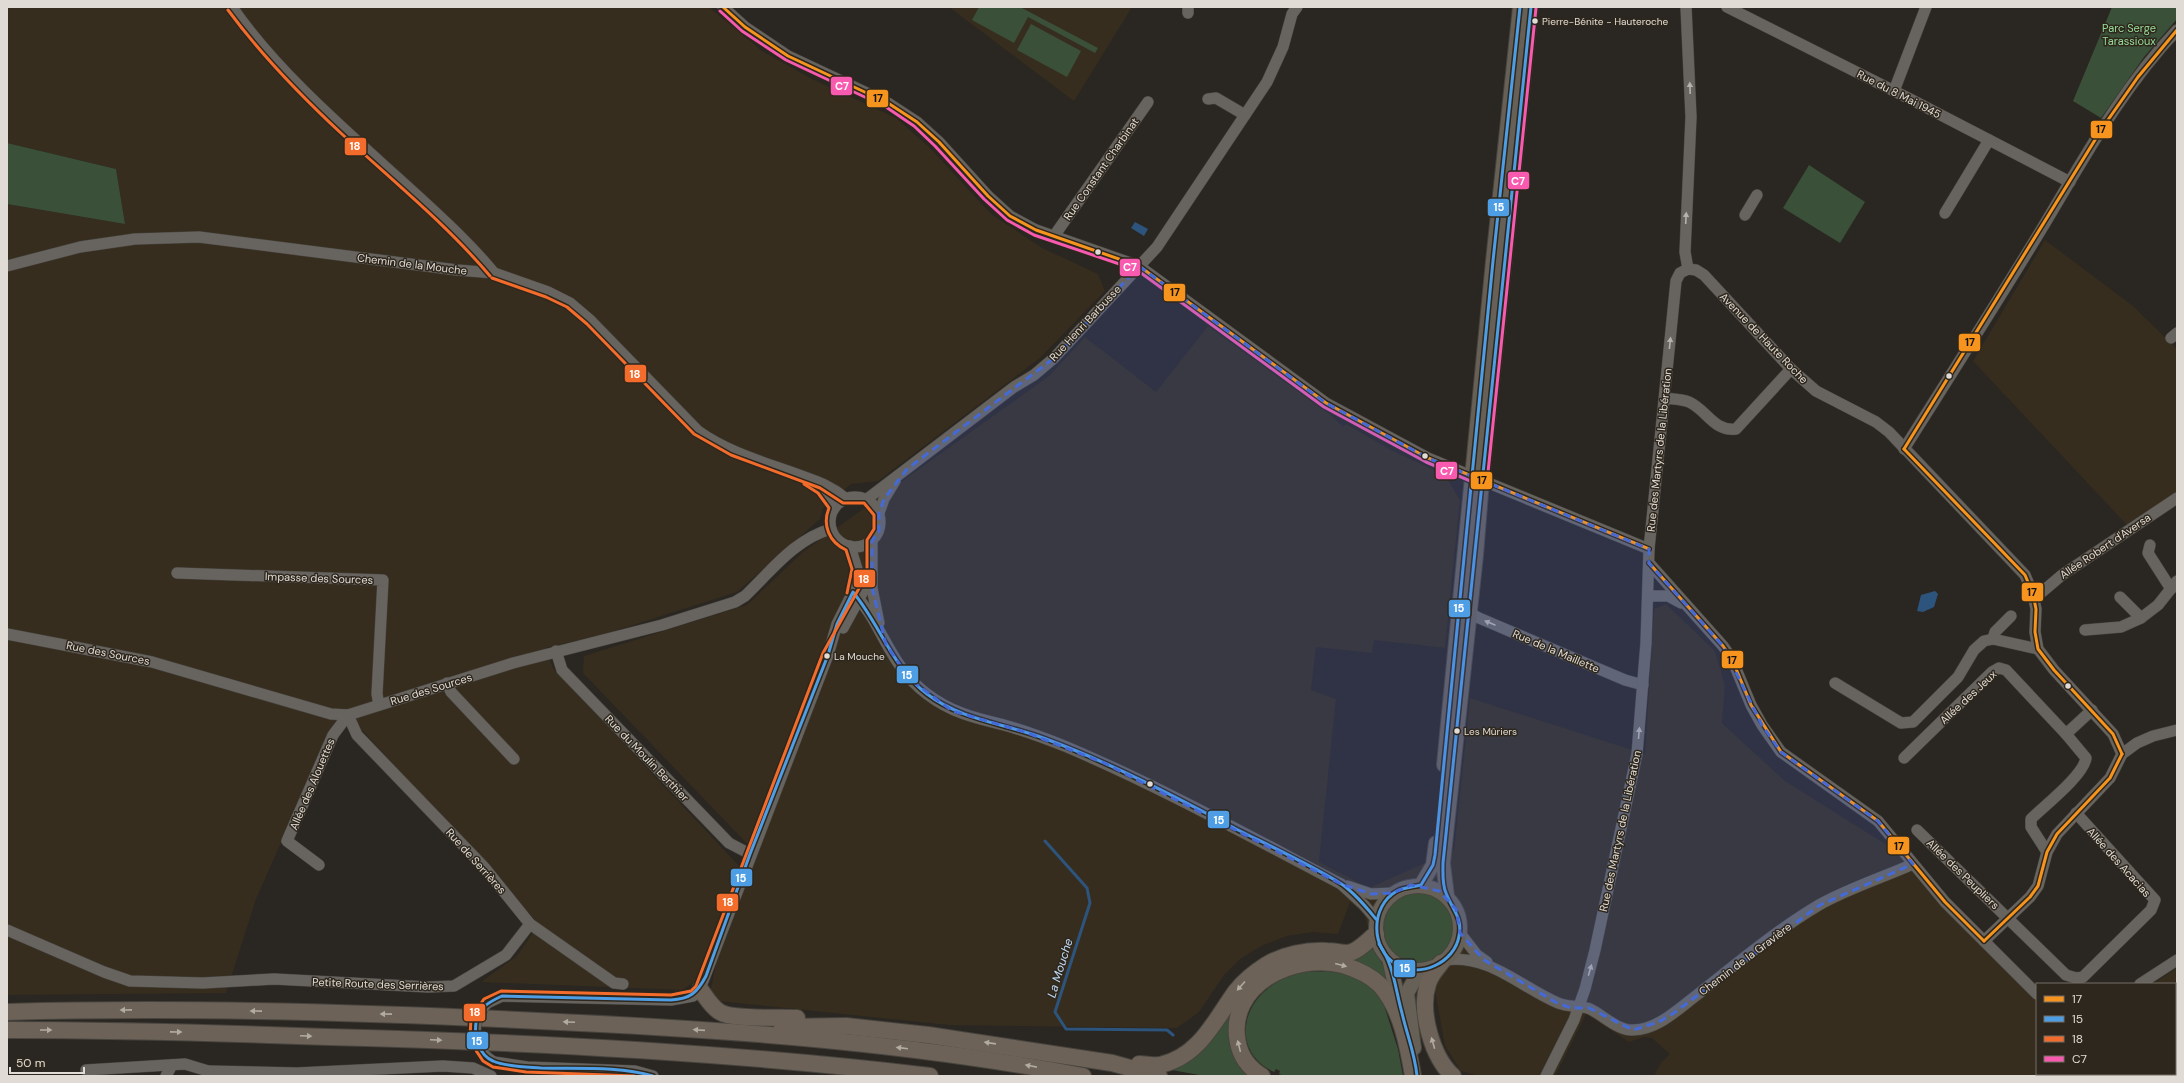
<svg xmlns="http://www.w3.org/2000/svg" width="2184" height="1083" font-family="'DM Sans',sans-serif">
	<rect width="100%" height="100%" fill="#2a2621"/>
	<g fill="#362d1e">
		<polygon points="7,7 709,7 762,51 812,79 896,118 930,148 991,214 1042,248 1098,274 1105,291 1040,358 878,481 851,484 823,508 820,519 737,592 608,633 545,648 553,668 740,867 697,980 682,990 481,982 517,956 539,924 364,732 335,721 256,899 226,993 7,995 7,204 125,224 116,169 7,143"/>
		<polygon points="949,7 1132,7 1074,101"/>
		<polygon points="2045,240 2133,306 2177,349 2177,491 2127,525 1973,361"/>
		<polygon points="1208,326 1331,415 1343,427 1346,424 1391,450 1445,475 1460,500 1445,648 1374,640 1372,653 1316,647 1311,690 1336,699 1319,862 1369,888 1454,850 1470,698 1645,754 1654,609 1666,604 1715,651 1725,685 1722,723 1785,781 1898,852 1975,937 2037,1001 2037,1074 2175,1074 2175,984 2153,984 2177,968 2177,1076 1654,1076 1661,1063 1670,1054 1652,1038 1644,1037 1629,1042 1586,1014 1555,1076 1479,1076 1461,1071 1445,1046 1434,984 1387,970 1375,951 1364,914 1350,902 1338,934 1312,932 1287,936 1263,945 1240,959 1224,975 1199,1012 1177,1028 949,1025 719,1001 710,993 719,950 757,854 583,673 584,656 747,605 803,552 1049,376 1085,337 1156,392"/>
	</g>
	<g fill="#3a5038">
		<polygon points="979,7 1020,7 1098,48 1095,53 1028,17 1014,43 972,20"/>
		<polygon points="2112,7 2177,7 2177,19 2144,57 2101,118 2073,101"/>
		<polygon points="1031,24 1081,51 1067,77 1017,50"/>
		<polygon points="7,143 116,169 125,224 7,204"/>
		<polygon points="1809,165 1865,202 1840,243 1783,208"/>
		<circle cx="1418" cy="928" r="37"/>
		<polygon points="1372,948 1387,970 1393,990 1350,961"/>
		<path d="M1332 970 1358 978 1372 988 1383 1002 1398 1049 1403 1076H1284L1279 1074 1280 1071 1276 1069 1274 1072C1259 1065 1247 1052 1246 1035 1243 1003 1273 978 1302 972 1311 970 1324 973 1332 970Z"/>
		<path d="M1229 1012 1232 1016C1226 1044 1237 1054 1252 1076H1205L1166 1069Z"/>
	</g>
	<g fill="#2c547d">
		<polygon points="1135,222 1148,229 1144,236 1131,228"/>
		<polygon points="1935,591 1938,594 1934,607 1923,612 1917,611 1921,595"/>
	</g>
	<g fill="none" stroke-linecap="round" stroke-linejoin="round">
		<polyline stroke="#2c547d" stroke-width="3" points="1045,841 1087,888 1090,903 1055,1012 1066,1029 1167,1030 1173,1035"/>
		<defs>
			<g id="minor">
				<path d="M232 7C280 77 359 142 421 199 447 223 472 246 494 273"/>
				<polyline points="723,7 745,27 788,56 888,103 917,122 939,142 988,196 1010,216 1036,230 1139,266 1326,403 1428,458 1649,549"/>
				<polyline points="1727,7 1912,100 2070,182"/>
				<polyline points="1188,13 1188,7"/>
				<polyline points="1894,91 1926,7"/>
				<polyline points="1208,99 1216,98 1245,115"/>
				<polyline points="1945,213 1989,140"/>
				<polyline points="1745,215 1757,195"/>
				<polyline points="1054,236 1148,102"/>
				<path d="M7 266 80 247 135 239 199 237 457 270 494 273 548 292 570 303 590 320 698 431C727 452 763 462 796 474 815 481 830 485 845 498"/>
				<polyline points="1688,269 1696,270 1704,275 1791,369 1816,391 1876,422 1889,432 2025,575 2033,594 2036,609 2035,632 2038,649 2054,670 2113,734 2122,754"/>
				<polyline points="2171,338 2177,333"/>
				<path d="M1665 398C1672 399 1682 399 1689 402 1707 410 1714 432 1736 429L1791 369"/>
				<path d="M1904 449C1950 376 1996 304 2041 230 2082 162 2121 89 2177 30"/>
				<polyline points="811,483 827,496 835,507"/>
				<circle cx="855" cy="522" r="25"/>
				<polyline points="867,499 1014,387 1034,375 1054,358 1157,247 1267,82 1283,47 1292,14 1297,7"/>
				<polyline points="879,513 884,499 895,481"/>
				<polyline points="872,541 872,588 879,623"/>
				<polyline points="2150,545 2148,553 2171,589"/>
				<polyline points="1649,563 1723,646 1732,659 1751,705 1762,725 1781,752 1878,821 1945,902 2037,994"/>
				<polyline points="177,573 383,580 377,694 379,705"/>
				<path d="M853 592C883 624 889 666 927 694 952 713 975 718 1004 725 1026 731 1047 739 1067 747 1161 787 1251 837 1341 884L1364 905 1376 919"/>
				<polyline points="2033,594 2042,592 2062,575 2177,498"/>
				<polyline points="1649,596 1668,596 1681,603"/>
				<polyline points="2120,597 2141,618 2158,605 2177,581"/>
				<polyline points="1470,613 1479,618 1625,680 1643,685"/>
				<polyline points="843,628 872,575"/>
				<polyline points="2085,630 2121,627 2141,618"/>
				<path d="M7 634 152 662 331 714 348 715 513 663 662 625 735 602 745 596C771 571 795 539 831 529"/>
				<polyline points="1993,639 1995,632 2011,616"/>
				<polyline points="556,651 562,670 729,843 750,854"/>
				<polyline points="447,683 451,692 514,759"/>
				<polyline points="1835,683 1901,723 1913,722 1958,677 1974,650 1984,641 1993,639 2038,649"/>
				<polyline points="348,715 357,735 484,867 530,924 614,983 623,984"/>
				<polyline points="1904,758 1992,672 1999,668 2006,670 2066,734 2092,710"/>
				<polyline points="1917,830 2066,975 2076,978 2083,977 2151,910 2155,900 2076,813"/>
				<path d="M2047 852 2031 827V819C2044 806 2084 775 2086 758L2066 734"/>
				<polyline points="319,865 287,841 333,735 348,715"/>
				<polyline points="1347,886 1371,894 1393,893"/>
				<polyline points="7,930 104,972 130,981 203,983 274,979 428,987 454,986 506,955 530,924"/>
				<polyline points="1460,933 1477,955 1487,962"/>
				<polyline points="1984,941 2030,897 2038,886 2047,852 2057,834 2110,778 2122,754 2137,743 2153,736 2177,730"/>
				<path d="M1445 960C1490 954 1520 987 1558 1003 1570 1008 1582 1005 1590 1009 1603 1015 1618 1031 1633 1030 1656 1030 1676 1011 1693 998 1734 966 1775 931 1819 905 1847 889 1884 877 1913 864"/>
				<polyline points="2140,984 2177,960"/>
				<polyline points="487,1003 502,996 671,1000 693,996 700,989 828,655 837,624 853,592 857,576 857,569 850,546"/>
				<polyline points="494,1062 527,1067 635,1071 653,1076"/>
				<polyline points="86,1070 185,1064 208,1071"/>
				<polyline points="166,1076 172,1065"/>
				<polyline points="208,1076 208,1071 297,1073 443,1066 473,1068 491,1076"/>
				<polyline points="1546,1076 1574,1020 1585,989 1595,950 1637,754 1646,643 1649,549 1676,281 1680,273 1688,269 1685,252 1691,117 1686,7"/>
			</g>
			<g id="major">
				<polyline points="1444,765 1493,261 1520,7"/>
				<polyline points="1421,885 1433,865 1436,843"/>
				<circle cx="1418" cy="928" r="42"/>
				<polyline points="1447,896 1443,863 1476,555 1482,481 1531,7"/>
				<polyline points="1389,958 1401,1013"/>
				<polyline points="1414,1048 1407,993 1420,970"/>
			</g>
			<g id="highway">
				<path d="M1441 963C1436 970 1430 976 1428 984 1419 1011 1432 1057 1453 1076"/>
				<path d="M700 989C706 997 711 1007 720 1012 732 1020 780 1017 797 1018"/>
				<path d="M7 1012C184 1007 361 1012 539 1021 721 1029 904 1042 1083 1076"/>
				<polyline points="782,1027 846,1026 928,1035 1112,1063 1159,1076"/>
				<path d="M7 1030C114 1030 221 1033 328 1037 529 1042 730 1052 930 1076"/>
				<path d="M1139 1064C1146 1064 1154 1066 1160 1065 1199 1057 1215 1020 1236 991 1244 981 1255 972 1266 965 1284 954 1307 950 1327 951 1334 951 1341 953 1348 953 1358 952 1368 940 1376 934"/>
				<path d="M1262 1076C1249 1068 1241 1058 1238 1043 1226 985 1294 952 1343 965 1356 969 1370 975 1380 985 1401 1008 1408 1047 1413 1076"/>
			</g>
		</defs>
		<use href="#minor" stroke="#47443f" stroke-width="12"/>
		<use href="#major" stroke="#47443f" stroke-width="16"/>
		<use href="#highway" stroke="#47443f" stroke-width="18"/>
		<use href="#minor" stroke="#676460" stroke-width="11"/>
		<use href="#major" stroke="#666057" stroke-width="14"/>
		<use href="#highway" stroke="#6c6257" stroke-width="16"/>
		<defs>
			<path id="minor-bridge" d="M487 1003C470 1022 471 1049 494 1062"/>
		</defs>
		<use href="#minor-bridge" stroke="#47443f" stroke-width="12" stroke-linecap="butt"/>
		<use href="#minor-bridge" stroke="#676460" stroke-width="11"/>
		<defs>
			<g id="bus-1">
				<polyline points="723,7 745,27 788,56 888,103 917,122 939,142 988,196 1010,216 1036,230 1139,266 1326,403 1428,458 1649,549"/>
				<polyline points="1904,449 2103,127 2138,77 2177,30"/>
				<polyline points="1904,449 2025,575 2033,594 2036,609 2035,632 2038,649 2054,670 2113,734 2122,754"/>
				<polyline points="1649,563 1723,646 1732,659 1751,705 1781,752 1878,821 1945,902 1984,941"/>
				<polyline points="1984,941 2030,897 2038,886 2047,852 2057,834 2110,778 2122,754"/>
			</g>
			<g id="bus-2">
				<path d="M1520 7 1493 261 1435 855 1433 865 1421 885C1414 887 1404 887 1397 891 1370 906 1370 949 1397 965 1420 979 1455 962 1459 936 1463 918 1452 909 1446 893 1442 884 1443 873 1443 863L1531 7"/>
				<path d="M1379 944C1394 965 1395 988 1402 1013 1407 1035 1415 1054 1417 1076"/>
				<path d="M653 1076C618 1066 578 1069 541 1068 527 1067 506 1067 493 1061 479 1055 474 1037 476 1023 477 1008 491 1001 502 996L671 1000C690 999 697 993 706 976L750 854 828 655 837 624 853 592C880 625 893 668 927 694 961 720 1007 724 1046 739 1111 763 1174 796 1236 829 1270 846 1307 863 1340 883 1354 892 1366 907 1376 919"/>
			</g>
			<g id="bus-3">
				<path d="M228 10C262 56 301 96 343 135 393 181 446 224 490 276"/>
				<polyline points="492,278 546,297 567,307 587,324 694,434 731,455 820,488 843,503 864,503 874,515 874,529 867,540 867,574 823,653 696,986 691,991 671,995 501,991 484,999 471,1018 470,1037 477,1052 483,1061 493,1067 526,1072 634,1076"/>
				<path d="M804 484 818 493 829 508C822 525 829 542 846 550L852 569 847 593"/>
			</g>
			<polyline id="bus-4" points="720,11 742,31 786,60 886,107 914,126 935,146 984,199 1007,220 1034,235 1137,270 1324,407 1426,462 1482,486 1487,482 1536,8"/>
		</defs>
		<use href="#bus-1" stroke="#2e271d" stroke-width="6"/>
		<use href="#bus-2" stroke="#2e271d" stroke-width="6"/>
		<use href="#bus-3" stroke="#2e271d" stroke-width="6"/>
		<use href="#bus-4" stroke="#2e271d" stroke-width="6"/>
		<use href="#bus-1" stroke="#f7941d" stroke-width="3"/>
		<use href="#bus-2" stroke="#4d9ee5" stroke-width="3"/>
		<use href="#bus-3" stroke="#f36c2b" stroke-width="3"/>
		<use href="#bus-4" stroke="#f75aaf" stroke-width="3"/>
	</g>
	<defs><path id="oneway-solid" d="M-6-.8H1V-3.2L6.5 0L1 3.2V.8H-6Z"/></defs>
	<g fill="#b6b1ab">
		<use href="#oneway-solid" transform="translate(1690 88) rotate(-92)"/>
		<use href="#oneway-solid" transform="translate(1686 218) rotate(-87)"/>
		<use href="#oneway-solid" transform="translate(1670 343) rotate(-84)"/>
		<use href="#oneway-solid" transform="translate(1490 623) rotate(-157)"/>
		<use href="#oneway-solid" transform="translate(1639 733) rotate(-85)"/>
		<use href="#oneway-solid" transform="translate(1590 970) rotate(-74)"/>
	</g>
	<g fill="#b2aba2">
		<use href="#oneway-solid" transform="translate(1341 965) rotate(15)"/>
		<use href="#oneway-solid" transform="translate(1241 986) rotate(132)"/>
		<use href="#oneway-solid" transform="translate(126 1010) rotate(179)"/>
		<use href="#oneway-solid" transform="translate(256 1011) rotate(-179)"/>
		<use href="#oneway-solid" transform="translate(386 1014) rotate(-179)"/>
		<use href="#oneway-solid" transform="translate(569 1022) rotate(-177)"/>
		<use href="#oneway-solid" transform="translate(46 1030)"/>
		<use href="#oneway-solid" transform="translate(699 1030) rotate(-176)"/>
		<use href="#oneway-solid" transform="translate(176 1032) rotate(1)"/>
		<use href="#oneway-solid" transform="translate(306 1036) rotate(2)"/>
		<use href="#oneway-solid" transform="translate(436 1040) rotate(2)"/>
		<use href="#oneway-solid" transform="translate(990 1043) rotate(-172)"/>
		<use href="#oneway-solid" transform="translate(1433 1043) rotate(-106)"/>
		<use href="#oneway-solid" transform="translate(1239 1046) rotate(-104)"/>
		<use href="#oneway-solid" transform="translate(902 1048) rotate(-173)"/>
		<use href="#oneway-solid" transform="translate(1031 1066) rotate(-169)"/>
	</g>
	<path fill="#446ad7" fill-opacity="0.2" stroke="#446ad7" stroke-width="3" stroke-dasharray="8 5" stroke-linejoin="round" d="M1139 266 1326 403 1428 458 1649 549V563L1723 646 1762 725 1781 752 1878 821 1913 864 1820 905 1674 1013 1659 1022 1633 1030 1589 1008H1571L1557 1003 1484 960 1460 933 1456 909 1439 891 1411 885 1393 893 1371 894 1341 884 1104 763 1025 732 952 711 911 680 886 645 872 588V541L879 531V513L884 499 907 469 1054 358Z"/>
	<g fill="#e0dbd4" stroke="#2e271d" stroke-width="1.5">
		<circle cx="1535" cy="21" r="3.5"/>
		<circle cx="1098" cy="252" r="3.5"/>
		<circle cx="1949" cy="376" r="3.5"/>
		<circle cx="1425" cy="456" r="3.5"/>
		<circle cx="827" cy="656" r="3.5"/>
		<circle cx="2068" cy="686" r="3.5"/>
		<circle cx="1457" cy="731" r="3.5"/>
		<circle cx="1150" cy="784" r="3.5"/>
	</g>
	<g text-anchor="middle" stroke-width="3" stroke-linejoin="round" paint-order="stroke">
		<g font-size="10" fill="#e0dbd4" stroke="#2e271d" text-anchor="start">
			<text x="1542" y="25">Pierre-Bénite - Hauteroche</text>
			<text x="834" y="660">La Mouche</text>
			<text x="1464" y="735">Les Mûriers</text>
		</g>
		<g font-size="11" fill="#96dc96" stroke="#2e271d">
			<text x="2129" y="32">Parc Serge<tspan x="2129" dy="13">Tarassioux</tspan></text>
		</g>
		<g font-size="11" fill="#e0dbd4" stroke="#2e271d">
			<text transform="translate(1899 94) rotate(27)" y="4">Rue du 8 Mai 1945</text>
			<text transform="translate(1101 169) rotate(-55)" y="4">Rue Constant Charbinat</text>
			<text transform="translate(412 264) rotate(7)" y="4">Chemin de la Mouche</text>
			<text transform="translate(1085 323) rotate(-47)" y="4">Rue Henri Barbusse</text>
			<text transform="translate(1764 338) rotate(46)" y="4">Avenue de Haute Roche</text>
			<text transform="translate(1659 450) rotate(-84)" y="4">Rue des Martyrs de la Libération</text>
			<text transform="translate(2105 546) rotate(-34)" y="4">Allée Robert d'Aversa</text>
			<text transform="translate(319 578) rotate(2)" y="4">Impasse des Sources</text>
			<text transform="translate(1556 651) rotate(23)" y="4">Rue de la Maillette</text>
			<text transform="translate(108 653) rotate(11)" y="4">Rue des Sources</text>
			<text transform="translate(431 689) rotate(-17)" y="4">Rue des Sources</text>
			<text transform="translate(1968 697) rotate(-43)" y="4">Allée des Jeux</text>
			<text transform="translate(647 758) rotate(46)" y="4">Rue du Moulin Berthier</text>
			<text transform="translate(312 784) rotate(-67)" y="4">Allée des Alouettes</text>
			<text transform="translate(1620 831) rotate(-78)" y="4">Rue des Martyrs de la Libération</text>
			<text transform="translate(476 861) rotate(48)" y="4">Rue de Serrières</text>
			<text transform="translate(2119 862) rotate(48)" y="4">Allée des Acacias</text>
			<text transform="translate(1963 874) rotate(44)" y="4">Allée des Peupliers</text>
			<text transform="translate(1745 959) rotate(-37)" y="4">Chemin de la Gravière</text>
			<text transform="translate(378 984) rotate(2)" y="4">Petite Route des Serrières</text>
		</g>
		<g font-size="12" font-style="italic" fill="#c2dcf8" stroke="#2e271d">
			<text transform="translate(1060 968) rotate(-73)" y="4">La Mouche</text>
		</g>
	</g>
	<g stroke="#2e271d" stroke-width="1.5">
		<rect x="830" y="76" width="23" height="20" rx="4" fill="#f75aaf"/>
		<rect x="866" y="89" width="23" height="19" rx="4" fill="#f7941d"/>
		<rect x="2090" y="120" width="23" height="19" rx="4" fill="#f7941d"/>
		<rect x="344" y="137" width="23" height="19" rx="4" fill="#f36c2b"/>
		<rect x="1507" y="171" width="23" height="19" rx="4" fill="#f75aaf"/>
		<rect x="1487" y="198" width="23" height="19" rx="4" fill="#4d9ee5"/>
		<rect x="1119" y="258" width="22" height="19" rx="4" fill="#f75aaf"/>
		<rect x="1163" y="283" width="23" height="19" rx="4" fill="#f7941d"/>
		<rect x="1958" y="333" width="23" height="19" rx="4" fill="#f7941d"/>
		<rect x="624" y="364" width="23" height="19" rx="4" fill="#f36c2b"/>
		<rect x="1435" y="461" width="23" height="19" rx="4" fill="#f75aaf"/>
		<rect x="1470" y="471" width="23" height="19" rx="4" fill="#f7941d"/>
		<rect x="853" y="569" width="23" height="19" rx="4" fill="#f36c2b"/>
		<rect x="2021" y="582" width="23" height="20" rx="4" fill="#f7941d"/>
		<rect x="1448" y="599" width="23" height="19" rx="4" fill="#4d9ee5"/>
		<rect x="1721" y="650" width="23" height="19" rx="4" fill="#f7941d"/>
		<rect x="896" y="665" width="23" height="19" rx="4" fill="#4d9ee5"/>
		<rect x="1207" y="810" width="23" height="19" rx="4" fill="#4d9ee5"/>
		<rect x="1887" y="836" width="23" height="19" rx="4" fill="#f7941d"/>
		<rect x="730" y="868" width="23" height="19" rx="4" fill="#4d9ee5"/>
		<rect x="716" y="893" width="23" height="19" rx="4" fill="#f36c2b"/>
		<rect x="1393" y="959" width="23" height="19" rx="4" fill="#4d9ee5"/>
		<rect x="463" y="1003" width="23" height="19" rx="4" fill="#f36c2b"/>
		<rect x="466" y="1031" width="23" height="19" rx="4" fill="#4d9ee5"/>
	</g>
	<g font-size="11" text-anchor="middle" font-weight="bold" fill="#fff">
		<text x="842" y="90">C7</text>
		<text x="355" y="150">18</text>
		<text x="1518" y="185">C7</text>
		<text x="1499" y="211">15</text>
		<text x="1130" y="271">C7</text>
		<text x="635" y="378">18</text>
		<text x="1447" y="475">C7</text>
		<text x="864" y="583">18</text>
		<text x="1459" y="612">15</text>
		<text x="907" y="679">15</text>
		<text x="1219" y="824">15</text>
		<text x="741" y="882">15</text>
		<text x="728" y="906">18</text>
		<text x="1405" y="972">15</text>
		<text x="475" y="1016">18</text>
		<text x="477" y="1045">15</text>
	</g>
	<g font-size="11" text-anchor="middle" font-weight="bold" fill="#111">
		<text x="878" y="102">17</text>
		<text x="2101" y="133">17</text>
		<text x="1175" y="296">17</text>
		<text x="1970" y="346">17</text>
		<text x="1482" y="484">17</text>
		<text x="2032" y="596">17</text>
		<text x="1732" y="664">17</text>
		<text x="1899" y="850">17</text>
	</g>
	<rect width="2184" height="1083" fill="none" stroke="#e0dbd4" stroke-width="16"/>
	<rect x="2036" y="983" width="140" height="92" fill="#2e271d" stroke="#756f66"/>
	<rect x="2044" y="996" width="20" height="6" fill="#f7941d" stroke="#756f66"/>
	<text x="2072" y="1003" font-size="12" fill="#e0dbd4">17</text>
	<rect x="2044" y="1016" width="20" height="6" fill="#4d9ee5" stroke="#756f66"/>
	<text x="2072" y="1023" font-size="12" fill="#e0dbd4">15</text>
	<rect x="2044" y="1036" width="20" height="6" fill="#f36c2b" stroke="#756f66"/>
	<text x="2072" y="1043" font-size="12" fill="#e0dbd4">18</text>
	<rect x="2044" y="1056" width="20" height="6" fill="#f75aaf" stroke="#756f66"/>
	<text x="2072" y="1063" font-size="12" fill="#e0dbd4">C7</text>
	<path d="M10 1067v6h74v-6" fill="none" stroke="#e0dbd4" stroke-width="2"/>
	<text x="16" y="1067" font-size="12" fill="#e0dbd4" stroke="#2e271d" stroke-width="3" paint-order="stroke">50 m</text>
</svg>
